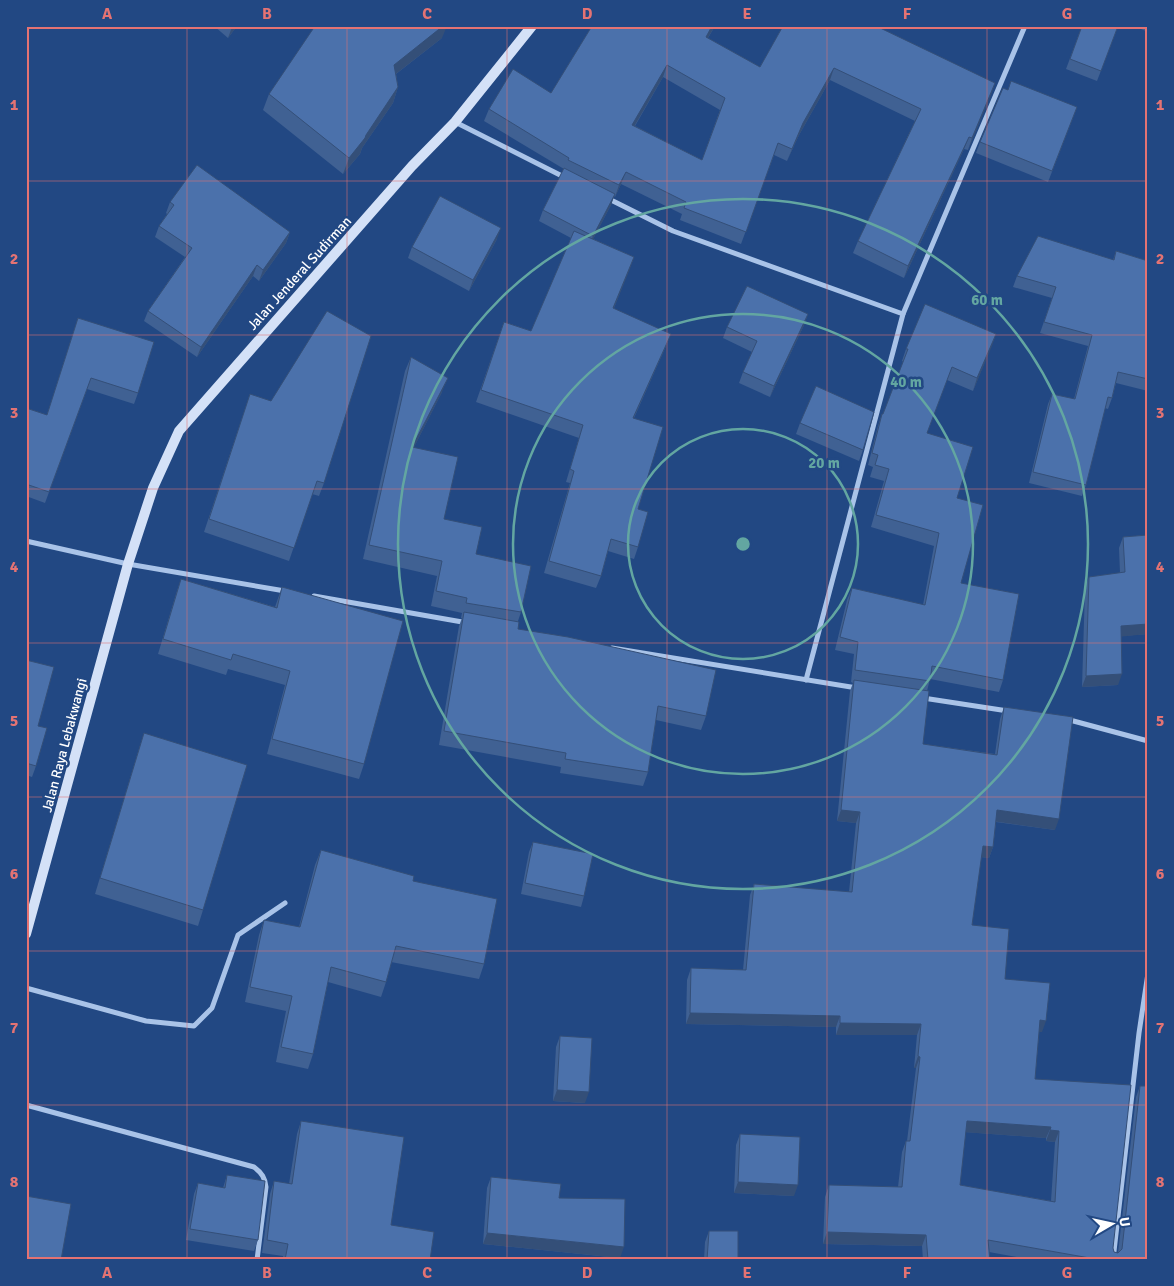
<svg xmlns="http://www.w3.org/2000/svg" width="1174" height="1286" font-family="Signika,sans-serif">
	<rect width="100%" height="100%" fill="#224883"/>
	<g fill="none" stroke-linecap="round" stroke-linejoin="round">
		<g stroke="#a9c3e8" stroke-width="5">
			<polyline points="455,122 566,178"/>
			<polyline points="607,198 673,231 903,314"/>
			<polyline points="26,541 128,564 285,591"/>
			<polyline points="314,596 468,623"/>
			<polyline points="612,648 857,688"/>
			<polyline points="806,680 903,314 1025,26"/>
			<polyline points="923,698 1008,711"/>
			<polyline points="1066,719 1148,741"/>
			<polyline points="26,988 146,1021 194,1026 212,1008 238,935 285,903"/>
			<path d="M26 1105 254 1167C262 1173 265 1178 266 1187L257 1260"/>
			<polyline points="1113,1260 1139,1033 1148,973"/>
		</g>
		<polyline stroke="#d4e1f7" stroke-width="10" points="26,934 128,564 153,488 179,431 412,166 455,122 532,26"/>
	</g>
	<g fill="#406193" fill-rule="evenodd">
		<polygon points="214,26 237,26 228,38"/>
		<path d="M592 26H715L708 38 760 67 783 26 995 83 968 150 964 149 904 278 853 253 858 241 915 121 830 80 799 135 787 161 774 155 741 244 680 220 682 214 621 184 615 197 614 196 611 205 593 239 634 257 614 308 666 346 634 418 638 509V547L634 559 608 551 601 576 596 588 544 573 570 483 566 482 579 438 476 402 504 322 531 331 571 238 539 221 543 210 564 169 484 121 489 109 551 93ZM663 77 720 110 702 160 635 126Z"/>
		<polygon points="1082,26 1118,26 1097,81 1066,69"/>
		<polygon points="1134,26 1148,26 1148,32"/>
		<polygon points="442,38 396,74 398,87 393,103 362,148 360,154 343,174 263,110 269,94"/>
		<polygon points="1008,90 1077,107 1048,182 976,153 980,142"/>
		<polygon points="170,202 290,232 286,243 259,281 253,276 197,357 144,321 148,311 185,257 155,237 159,226 167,214 166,213"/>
		<polygon points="497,239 469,291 408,258 412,247"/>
		<polygon points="1116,251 1148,261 1148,391 1116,383 1112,398 1108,409 1105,408 1086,485 1082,496 1029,483 1048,404 1052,394 1074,399 1088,346 1040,333 1052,298 1013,287 1017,276 1113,260"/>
		<polygon points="808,314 804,325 770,397 739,383 743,372 752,352 723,338 727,327"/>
		<polygon points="78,318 138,393 134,404 87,389 45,503 26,496 26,408 47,415"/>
		<path d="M996 334 973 391 947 380 927 433 957 498 961 583 1003 680 999 692 930 679 927 691 923 744 995 754 1000 719 1004 707 1055 830 996 822 993 847 989 858 981 857 972 925 1005 979 1042 1032H1039L1035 1079 1114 1252 1118 1253 1136 1097 1140 1086 1148 1260H1033L989 1252 990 1260H923L922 1246 823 1244 825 1197 829 1185 898 1187 902 1152 906 1141H907L916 1068H914L917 1035H836V1027L686 1024 687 980 691 968 743 970 750 895 754 884 849 892 856 823 837 821 850 691 853 683 851 682 854 654 835 650 847 600 852 588 923 605 934 546 871 527 884 481 870 477 873 467 868 465 878 426 882 414H883L904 362 902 361 906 349ZM965 1132 1046 1138V1141L1055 1142 1051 1201 960 1185Z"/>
		<polygon points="411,357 442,392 414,447 444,519 476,554 521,612 518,621 518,629 706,716 701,730 656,720 648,772 643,786 560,773 561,767 439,745 459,626 462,618 461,618 462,613 431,606 437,576 363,559 405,371"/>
		<polygon points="250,394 324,483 319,496 312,494 289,561 204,532"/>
		<polygon points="800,423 863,450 859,461 796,434"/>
		<polygon points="1148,535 1148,634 1121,636 1118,685 1082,687 1085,588 1089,577 1120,573 1119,548 1123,537"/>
		<polygon points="181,579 275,607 282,587 364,764 359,779 267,754 285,685 228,669 226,675 158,654 176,594"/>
		<polygon points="26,660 38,726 36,766 32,777 26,775"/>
		<polygon points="144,733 203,910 198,926 95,894 139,749"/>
		<polygon points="533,842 584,896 581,907 521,894 529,852"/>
		<polygon points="321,850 413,881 484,964 479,979 391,962 386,982 381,997 328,982 313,1054 308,1069 276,1062 286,1011 245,1002 259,935 264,920 299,927 315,865"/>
		<polygon points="560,1036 585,1103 553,1101 556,1047"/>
		<polygon points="301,1121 391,1225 430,1260 283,1260 283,1256 262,1253 270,1194 274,1181 289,1184 297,1134"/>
		<polygon points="740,1134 794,1196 734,1193 736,1145"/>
		<polygon points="227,1175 258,1240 254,1251 186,1240 194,1194 198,1183 223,1188"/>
		<polygon points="491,1177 559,1198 620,1258 483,1244 487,1188"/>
		<polygon points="709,1231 738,1260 704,1260 705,1242"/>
	</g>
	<g fill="#344f78">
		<polygon points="232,26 237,26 228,38 232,27"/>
		<polygon points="443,26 447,26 442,38 388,80 394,65"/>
		<polygon points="712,26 715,26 701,49 706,37"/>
		<polygon points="667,65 663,77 628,137 632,125"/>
		<polygon points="834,68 830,80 799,135 787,161 803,123"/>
		<polygon points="995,83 991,95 968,150 972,138"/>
		<polygon points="398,87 393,103 362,148 360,154 343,174 349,158 366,135"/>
		<polygon points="969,137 964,149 904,278 908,266"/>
		<polygon points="626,172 621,184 615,197 619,185"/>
		<polygon points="615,194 611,205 589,247 593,236"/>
		<polygon points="501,228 497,239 469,291 473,280"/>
		<polygon points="290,232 286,243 259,281 263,270"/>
		<polygon points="634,257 630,269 609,320 613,308"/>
		<polygon points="257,265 253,276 197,357 201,347"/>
		<polygon points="808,314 804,325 770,397 774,386"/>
		<polygon points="671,334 666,346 628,430 633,418"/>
		<polygon points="996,334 992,346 973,391 977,378"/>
		<polygon points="448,378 442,392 407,461 412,447"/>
		<polygon points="1148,624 1148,634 1117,637 1121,626"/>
		<polygon points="1122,674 1118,685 1082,687 1086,676"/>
		<polygon points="841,810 860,812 856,823 837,821"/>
		<polygon points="997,810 1059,819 1055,830 992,821"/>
		<polygon points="983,846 993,847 989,858 979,857"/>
		<polygon points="690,1013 840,1016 836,1027 686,1024"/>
		<polygon points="1040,1020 1046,1021 1042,1032 1036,1032"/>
		<polygon points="840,1023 921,1024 917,1035 836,1035"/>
		<polygon points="918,1056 920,1057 916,1068 914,1068"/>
		<polygon points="557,1090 589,1092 585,1103 553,1101"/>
		<polygon points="967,1121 1051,1127 1046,1138 962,1132"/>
		<polygon points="1050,1130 1059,1131 1055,1142 1046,1141"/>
		<polygon points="738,1182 798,1185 794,1196 734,1193"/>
		<polygon points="827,1232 926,1235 922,1246 823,1244"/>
		<polygon points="487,1233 624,1247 620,1258 483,1244"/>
	</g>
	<g fill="#4b71ab" stroke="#344f78" fill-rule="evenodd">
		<polygon points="315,26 443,26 394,65 398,87 366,135 365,138 349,158 269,94"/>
		<path d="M592 26H712L706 37 760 67 783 26H876L995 83 972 138 969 137 908 266 858 241 921 109 834 68 803 123 792 149 778 143 746 232 684 208 686 202 626 172 619 185 568 160 569 158 489 109 513 69 551 93ZM667 65 725 98 702 160 632 125Z"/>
		<polygon points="1082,26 1118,26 1101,71 1070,59"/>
		<polygon points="1011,81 1077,107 1052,171 980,142 1003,88 1008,90"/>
		<polygon points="197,165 290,232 263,270 257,265 201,347 148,311 192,248 159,226 174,205 170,202"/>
		<polygon points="564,168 615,194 593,236 543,210"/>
		<polygon points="440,196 501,228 473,280 412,247"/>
		<polygon points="574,231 634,257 613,308 671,334 633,418 663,427 638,509 648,512 638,547 611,539 601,576 549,561 574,471 570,469 583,425 481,390 504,322 531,331"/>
		<polygon points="1038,236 1114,260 1116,251 1148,261 1148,379 1118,372 1112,398 1108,397 1086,485 1033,472 1052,394 1075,399 1092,335 1044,322 1056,287 1017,276"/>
		<polygon points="747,286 808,314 774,386 743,372 757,341 727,327"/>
		<polygon points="925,304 996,334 977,378 952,367 927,433 973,447 957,498 983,505 961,583 1019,594 1003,680 932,666 930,681 855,670 858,642 840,637 852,588 925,605 939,533 876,515 889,469 875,465 878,455 872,453 882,414 883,414 908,349 906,349"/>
		<polygon points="327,311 371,336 324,483 317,481 294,548 209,519 250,394 271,401"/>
		<polygon points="78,318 154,342 138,393 91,378 49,492 26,484 26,408 47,415"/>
		<polygon points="411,357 448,378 412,447 458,457 444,519 482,527 476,554 531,566 521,612 466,603 467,598 436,591 442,561 369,545"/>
		<polygon points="816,386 874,412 863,450 800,423"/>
		<polygon points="1148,535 1148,624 1121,626 1122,674 1086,676 1089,577 1125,572 1123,537"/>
		<polygon points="181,579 277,608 282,587 403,621 364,764 272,739 290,671 233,654 231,660 163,639"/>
		<polygon points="464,612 519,622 518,629 568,637 716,670 706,716 658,706 648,772 565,759 566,753 444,731"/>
		<polygon points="26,660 54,667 38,726 47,728 36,766 26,763"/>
		<path d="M854 680 929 691 923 744 997 755 1004 707 1073 717 1059 819 997 810 993 847 983 846 972 925 1009 929 1005 979 1050 983 1046 1021 1040 1020 1035 1079 1131 1085 1113 1248 1114 1252 1118 1253 1122 1249 1140 1086H1148V1260H1101L988 1240 990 1260H928L926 1235 827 1232 829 1185 902 1187 906 1141H910L920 1057 918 1056 921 1024 840 1023V1016L690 1013 691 968 746 970 754 884 852 892 860 812 841 810ZM967 1121 1051 1127 1050 1130 1059 1131 1055 1202 960 1185Z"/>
		<polygon points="144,733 247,765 203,910 100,878"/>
		<polygon points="533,842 593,854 584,896 525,883"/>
		<polygon points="321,850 414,876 413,881 497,899 484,964 396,946 386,982 331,967 313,1054 281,1047 292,996 250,987 264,920 300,927"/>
		<polygon points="560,1036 592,1038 589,1092 557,1090"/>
		<polygon points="301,1121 404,1137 391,1225 434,1232 430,1260 285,1260 288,1244 267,1240 274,1181 292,1184"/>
		<polygon points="740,1134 800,1137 798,1185 738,1182"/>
		<polygon points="227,1175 265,1181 258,1240 190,1229 198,1183 225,1188"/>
		<polygon points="491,1177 561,1184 559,1198 625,1199 624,1247 487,1233"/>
		<polygon points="26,1196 71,1204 61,1260 26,1260"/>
		<polygon points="709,1231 738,1231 738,1260 707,1260"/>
	</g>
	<path fill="none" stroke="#e47373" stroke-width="1" stroke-opacity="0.55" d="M187 26V1260M347 26V1260M507 26V1260M667 26V1260M827 26V1260M987 26V1260M26 181H1148M26 335H1148M26 489H1148M26 643H1148M26 797H1148M26 951H1148M26 1105H1148"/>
	<g fill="none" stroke="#63a6a1" stroke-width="2.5">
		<circle cx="743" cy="544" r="115"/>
		<circle cx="743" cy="544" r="230"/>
		<circle cx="743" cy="544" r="345"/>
	</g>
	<g text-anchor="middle" stroke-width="5" stroke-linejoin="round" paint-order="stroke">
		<g font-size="14" fill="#fff" stroke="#224883">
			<text transform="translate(299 273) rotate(-48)" y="5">Jalan Jenderal Sudirman</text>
			<text transform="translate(64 745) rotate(-75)" y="5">Jalan Raya Lebakwangi</text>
		</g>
	</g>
	<circle cx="743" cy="544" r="8" fill="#63a6a1" stroke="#224883" stroke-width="2.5"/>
	<g font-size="15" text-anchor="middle" font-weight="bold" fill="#63a6a1" stroke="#224883" stroke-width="5" stroke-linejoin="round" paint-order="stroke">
		<text x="987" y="305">60 m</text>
		<text x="906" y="387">40 m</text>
		<text x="824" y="468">20 m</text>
	</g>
	<rect width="1174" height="1286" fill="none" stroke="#224883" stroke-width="55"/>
	<g transform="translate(1112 1224) rotate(81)" stroke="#224883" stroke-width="4" paint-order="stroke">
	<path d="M0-4L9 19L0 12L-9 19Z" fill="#ffffff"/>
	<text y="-8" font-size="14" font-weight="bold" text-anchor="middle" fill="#ffffff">U</text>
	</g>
	<rect x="28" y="28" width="1118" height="1230" fill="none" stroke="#e47373" stroke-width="2"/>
	<g font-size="16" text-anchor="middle" font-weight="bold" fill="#e47373">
		<text x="107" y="19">A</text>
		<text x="267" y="19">B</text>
		<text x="427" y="19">C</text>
		<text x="587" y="19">D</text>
		<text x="747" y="19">E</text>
		<text x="907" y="19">F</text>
		<text x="1067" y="19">G</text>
		<text x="14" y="110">1</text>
		<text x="1160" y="110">1</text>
		<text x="14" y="264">2</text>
		<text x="1160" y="264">2</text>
		<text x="14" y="418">3</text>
		<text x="1160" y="418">3</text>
		<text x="14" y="572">4</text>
		<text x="1160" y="572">4</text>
		<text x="14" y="726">5</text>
		<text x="1160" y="726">5</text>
		<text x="14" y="879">6</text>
		<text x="1160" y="879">6</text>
		<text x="14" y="1033">7</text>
		<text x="1160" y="1033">7</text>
		<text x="14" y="1187">8</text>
		<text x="1160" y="1187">8</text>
		<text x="107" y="1278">A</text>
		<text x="267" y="1278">B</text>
		<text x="427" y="1278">C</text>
		<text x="587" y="1278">D</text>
		<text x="747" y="1278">E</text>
		<text x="907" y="1278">F</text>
		<text x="1067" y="1278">G</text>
	</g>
</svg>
